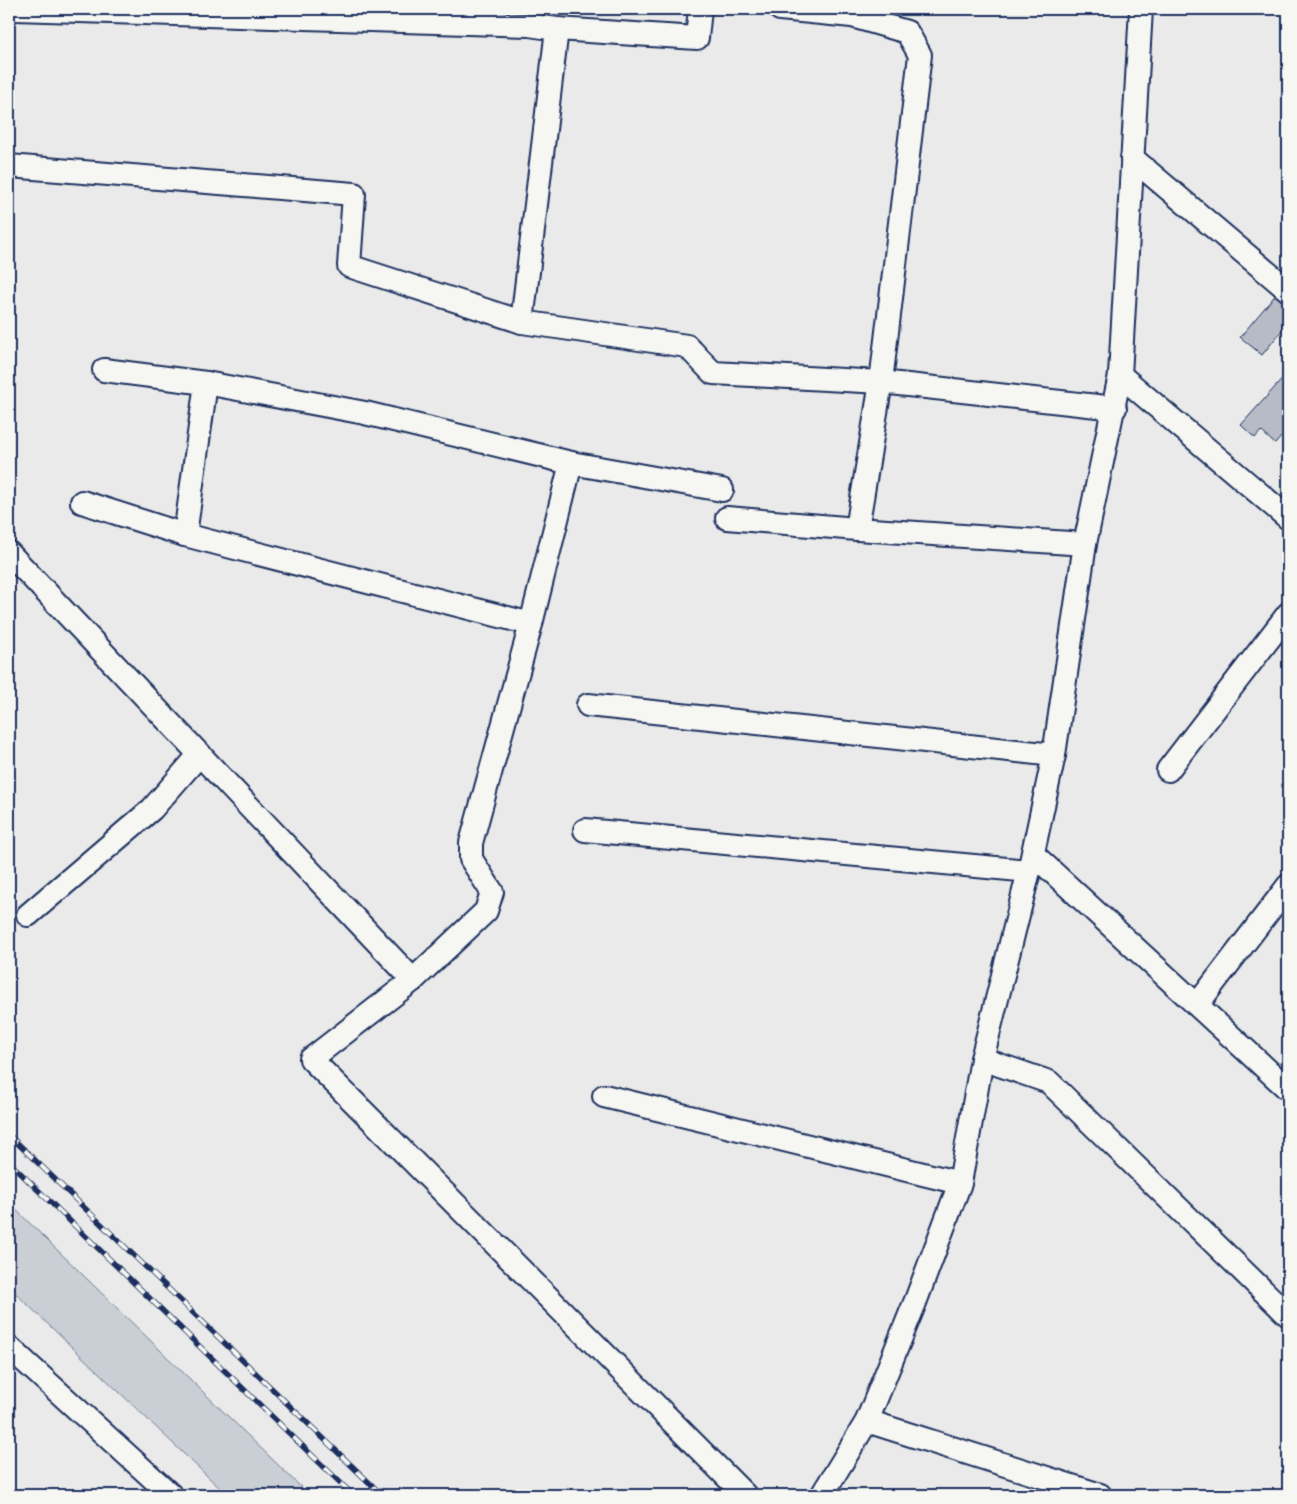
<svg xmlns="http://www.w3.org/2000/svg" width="1297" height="1504" font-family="'Patrick Hand',sans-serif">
	<rect width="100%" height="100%" fill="#e9eae9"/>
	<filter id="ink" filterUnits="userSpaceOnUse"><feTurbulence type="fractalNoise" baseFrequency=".02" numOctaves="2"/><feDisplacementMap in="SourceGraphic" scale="10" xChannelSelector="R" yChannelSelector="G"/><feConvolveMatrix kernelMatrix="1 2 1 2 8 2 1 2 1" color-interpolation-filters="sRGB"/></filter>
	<g filter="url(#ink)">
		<polygon fill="#caced5" stroke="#727e9a" points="9,1203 309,1495 227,1495 9,1287"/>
		<g fill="#b6bbc6" stroke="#1b2f5e">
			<polygon points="1278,292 1288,300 1288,323 1262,355 1240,337"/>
			<polygon points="1286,375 1288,378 1288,429 1275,444 1261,431 1255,438 1241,425"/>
		</g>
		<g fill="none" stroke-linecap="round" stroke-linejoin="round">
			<defs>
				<g id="minor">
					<polyline points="15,9 529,25 557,29 522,322 687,346 713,373 881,382 1115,408"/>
					<polyline points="780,9 852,16 907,32 920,55 881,382 857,529 1085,544"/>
					<polyline points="557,29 697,38 700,9"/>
					<polyline points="1132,158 1288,290"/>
					<polyline points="9,166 354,194 349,266 522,322"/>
					<polyline points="104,370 206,383 365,413 571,463 531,624 471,843 471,859 492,892 486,911 413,980 311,1059 745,1495"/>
					<polyline points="1120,375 1288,518"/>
					<polyline points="571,463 722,490"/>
					<polyline points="82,502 185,535 531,624"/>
					<polyline points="727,518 857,529"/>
					<polyline points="185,535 206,383"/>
					<polyline points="9,553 413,980"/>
					<polyline points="588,705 1054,755"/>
					<polyline points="1168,770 1288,614"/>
					<polyline points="585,830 1029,871"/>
					<polyline points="1033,854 1288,1089"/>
					<polyline points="28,915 152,809 200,754"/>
					<polyline points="1197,1005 1288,886"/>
					<polyline points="982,1059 1049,1082 1288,1315"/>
					<polyline points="604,1096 960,1183"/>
					<polyline points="9,1347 171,1495"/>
					<polyline points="867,1421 1100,1495"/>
					<polyline points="822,1495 867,1421 916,1300 960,1183 982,1059 1029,871 1054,755 1085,544 1120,375 1141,9"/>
				</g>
			</defs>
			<use href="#minor" stroke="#1b2f5e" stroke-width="26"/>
			<use href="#minor" stroke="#f6f6f2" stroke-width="22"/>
			<defs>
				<g id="rail">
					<polyline points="9,1135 382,1495"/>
					<polyline points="9,1162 353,1495"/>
				</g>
			</defs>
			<use href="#rail" stroke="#1b2f5e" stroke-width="5.5"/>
			<use href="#rail" stroke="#f6f6f2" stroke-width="4" stroke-dasharray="11" stroke-linecap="butt"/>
		</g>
	</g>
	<rect width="1297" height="1504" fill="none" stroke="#f6f6f2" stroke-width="30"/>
	<rect x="15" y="15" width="1267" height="1474" fill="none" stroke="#1b2f5e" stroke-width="2" filter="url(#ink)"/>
</svg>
